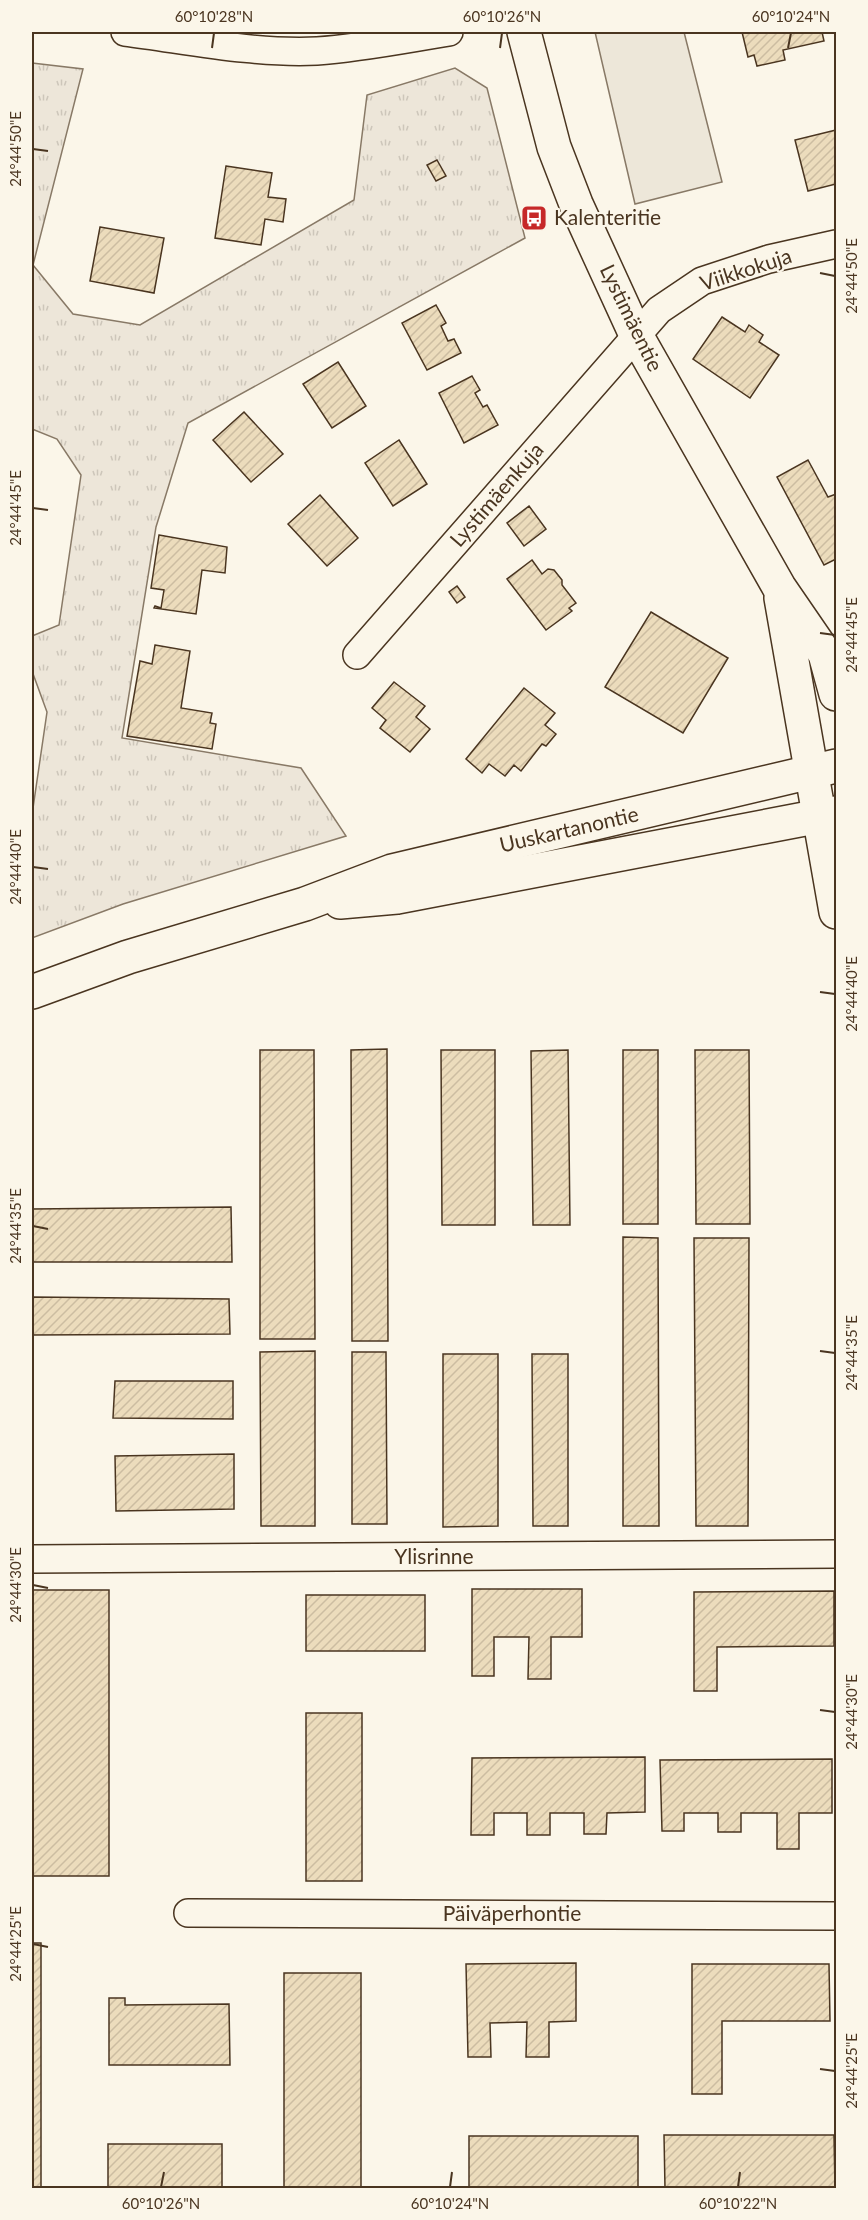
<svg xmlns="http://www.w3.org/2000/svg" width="868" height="2220" font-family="Lato,sans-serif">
	<defs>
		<pattern id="grass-tufts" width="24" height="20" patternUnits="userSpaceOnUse" patternTransform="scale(1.5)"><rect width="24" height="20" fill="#ede6d9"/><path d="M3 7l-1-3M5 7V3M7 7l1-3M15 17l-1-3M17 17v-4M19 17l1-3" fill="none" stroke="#cdc6ba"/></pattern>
		<pattern id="building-hatch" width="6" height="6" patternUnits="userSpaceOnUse" patternTransform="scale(1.5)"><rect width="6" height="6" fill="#ecdcbc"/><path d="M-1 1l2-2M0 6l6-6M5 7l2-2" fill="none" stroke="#ccbda1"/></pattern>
	</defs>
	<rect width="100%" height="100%" fill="#fbf6e9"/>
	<polygon fill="url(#grass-tufts)" stroke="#887966" stroke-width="1.5" points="32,63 83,69 33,265 73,314 140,325 354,200 367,95 455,68 487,88 525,238 188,423 156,527 122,738 301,768 346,836 123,904 32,938 32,815 47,712 32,671 32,636 59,625 81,475 57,439 32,429"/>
	<polygon fill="#ede7d9" stroke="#887966" stroke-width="1.5" points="595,32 684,32 722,182 635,204"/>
	<g fill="url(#building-hatch)" stroke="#4a3520" stroke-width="1.5">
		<polygon points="742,32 822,32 824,41 783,50 785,60 757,66 754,55 748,57"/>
		<polygon points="836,130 836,184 808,191 795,140"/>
		<polygon points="437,160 446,176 436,181 427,165"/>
		<polygon points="226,166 272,173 268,197 286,199 283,222 265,219 261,245 215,238"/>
		<polygon points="100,227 164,238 154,293 90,281"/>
		<polygon points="436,305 446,323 441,326 448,341 454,339 461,353 427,370 402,323"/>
		<polygon points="722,317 745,332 749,325 763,335 759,342 779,355 750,398 693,359"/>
		<polygon points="338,362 366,406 332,428 303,384"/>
		<polygon points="472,376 480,390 475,393 483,407 487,405 498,425 464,443 439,393"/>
		<polygon points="244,412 283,454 251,482 213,440"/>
		<polygon points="399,440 427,484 393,506 365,463"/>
		<polygon points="808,460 828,497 836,494 836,559 824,565 777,477"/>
		<polygon points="320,495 358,538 327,566 288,524"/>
		<polygon points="529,506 546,529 524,546 507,523"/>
		<polygon points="159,535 227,547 225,573 202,570 196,614 154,608 155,606 161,608 164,590 151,588"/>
		<polygon points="532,560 542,574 548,569 554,570 562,580 562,585 576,603 569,608 572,611 546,630 507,579"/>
		<polygon points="457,586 465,597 457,603 449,592"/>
		<polygon points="651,612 728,658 683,733 605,687"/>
		<polygon points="155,645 190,651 181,708 212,713 210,723 216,724 212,749 127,736 140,661 152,664"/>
		<polygon points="394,682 425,706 416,717 430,729 410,752 380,728 386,720 372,708"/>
		<polygon points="524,688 555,713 545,725 556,734 546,746 542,744 521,771 514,765 505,776 489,764 482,773 466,759"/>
		<polygon points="387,1049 388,1341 352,1341 351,1050"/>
		<polygon points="260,1050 314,1050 315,1339 260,1339"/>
		<polygon points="441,1050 495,1050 495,1225 442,1225"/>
		<polygon points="568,1050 570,1225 533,1225 531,1051"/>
		<rect x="623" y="1050" width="35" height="174"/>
		<polygon points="695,1050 749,1050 750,1224 696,1224"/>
		<polygon points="231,1207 232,1262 32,1262 32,1209"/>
		<polygon points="623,1237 658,1238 659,1526 623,1526"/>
		<polygon points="694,1238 749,1238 748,1526 696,1526"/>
		<polygon points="32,1297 229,1299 230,1334 32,1335"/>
		<polygon points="315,1351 315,1526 261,1526 260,1352"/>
		<polygon points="352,1352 386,1352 387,1524 352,1524"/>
		<polygon points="443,1354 498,1354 498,1526 443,1527"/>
		<polygon points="532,1354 568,1354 568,1526 533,1526"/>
		<polygon points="115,1381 233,1381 233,1419 113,1418"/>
		<polygon points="234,1454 234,1509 116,1511 115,1456"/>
		<polygon points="472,1589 582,1589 582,1637 551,1637 551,1679 528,1679 529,1637 494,1637 494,1676 472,1676"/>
		<rect x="32" y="1590" width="77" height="286"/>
		<polygon points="834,1591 834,1646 717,1647 717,1691 694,1691 694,1592"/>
		<rect x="306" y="1595" width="119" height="56"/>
		<rect x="306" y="1713" width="56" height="168"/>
		<polygon points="645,1757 645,1812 607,1813 606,1834 584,1834 584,1813 550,1813 550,1835 527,1835 527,1813 494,1813 494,1835 471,1835 472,1758"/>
		<polygon points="832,1759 832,1813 799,1813 799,1849 777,1849 777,1813 741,1813 741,1832 718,1832 718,1813 684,1813 684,1831 662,1831 660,1760"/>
		<rect x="32" y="1943" width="9" height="245"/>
		<polygon points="576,1963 576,2021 549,2022 549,2057 526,2057 527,2022 490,2023 491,2057 468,2057 466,1964"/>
		<polygon points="692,1964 829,1964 830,2021 722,2021 722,2094 692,2094"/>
		<rect x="284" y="1973" width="77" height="215"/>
		<polygon points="109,1998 125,1998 125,2005 229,2004 230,2065 109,2065"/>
		<polygon points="664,2135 834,2135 835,2188 665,2188"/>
		<rect x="469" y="2136" width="169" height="52"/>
		<rect x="108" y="2144" width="114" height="44"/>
	</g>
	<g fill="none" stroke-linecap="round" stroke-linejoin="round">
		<defs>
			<g id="street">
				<path d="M125 32C188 40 253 54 317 51 361 48 405 39 449 32"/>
				<polyline points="357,655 659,310 702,281 769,259 836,244"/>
				<polyline points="32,1559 836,1554"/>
				<polyline points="188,1913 836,1916"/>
			</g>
			<g id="secondary">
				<polyline points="524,32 554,147 576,204 636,335 779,587 825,654 836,694"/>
				<polyline points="781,598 836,912"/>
				<polyline points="340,902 397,897 836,813"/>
				<polyline points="32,992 128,957 305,904 392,871 836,766"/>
			</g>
		</defs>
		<use href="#street" stroke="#4a3520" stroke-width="30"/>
		<use href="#secondary" stroke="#4a3520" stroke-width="36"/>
		<use href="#street" stroke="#fbf6e9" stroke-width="27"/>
		<use href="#secondary" stroke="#fbf6e9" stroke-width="33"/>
	</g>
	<path fill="none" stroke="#4a3520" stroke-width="2" d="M212 48 214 33M500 48 502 33M788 48 791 33M33 149 48 151M820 273 835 276M33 508 48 510M820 633 835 635M33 867 48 869M820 992 835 994M33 1226 48 1229M820 1351 835 1353M33 1585 48 1588M820 1710 835 1712M33 1944 48 1947M820 2069 835 2071M161 2187 164 2172M450 2187 452 2172M738 2187 740 2172"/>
	<defs>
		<symbol id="bus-square" viewBox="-11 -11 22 22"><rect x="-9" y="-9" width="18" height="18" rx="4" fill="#c62828" stroke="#fbf6e9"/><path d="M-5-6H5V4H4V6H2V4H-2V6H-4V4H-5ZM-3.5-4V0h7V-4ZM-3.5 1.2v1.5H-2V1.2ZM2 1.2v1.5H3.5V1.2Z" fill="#fff"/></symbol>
	</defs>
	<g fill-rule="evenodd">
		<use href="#bus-square" x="519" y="203" width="30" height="30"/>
	</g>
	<g text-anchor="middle" stroke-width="4.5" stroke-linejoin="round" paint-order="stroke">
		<g font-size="21" fill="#4a3520" stroke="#fbf6e9" text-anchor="start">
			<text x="554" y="225">Kalenteritie</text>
		</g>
		<g font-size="21" fill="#4a3520" stroke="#fbf6e9">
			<text transform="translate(746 270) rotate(-18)" y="7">Viikkokuja</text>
			<text transform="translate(631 318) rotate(64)" y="7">Lystimäentie</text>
			<text transform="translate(497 495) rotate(-49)" y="7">Lystimäenkuja</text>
			<text transform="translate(569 830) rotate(-13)" y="7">Uuskartanontie</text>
			<text x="434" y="1564">Ylisrinne</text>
			<text x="512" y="1921">Päiväperhontie</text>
		</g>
	</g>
	<rect width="868" height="2220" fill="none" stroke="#fbf6e9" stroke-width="66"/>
	<rect x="33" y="33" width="802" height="2154" fill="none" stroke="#4a3520" stroke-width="2"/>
	<g font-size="15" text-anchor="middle" fill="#4a3520">
		<text x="214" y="22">60°10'28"N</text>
		<text x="502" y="22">60°10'26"N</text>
		<text x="791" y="22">60°10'24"N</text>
		<text transform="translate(16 149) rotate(-90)" y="5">24°44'50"E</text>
		<text transform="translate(852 276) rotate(-90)" y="5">24°44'50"E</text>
		<text transform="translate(16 508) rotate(-90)" y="5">24°44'45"E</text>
		<text transform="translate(852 635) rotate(-90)" y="5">24°44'45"E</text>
		<text transform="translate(16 867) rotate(-90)" y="5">24°44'40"E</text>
		<text transform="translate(852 994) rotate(-90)" y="5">24°44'40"E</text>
		<text transform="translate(16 1226) rotate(-90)" y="5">24°44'35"E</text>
		<text transform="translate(852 1353) rotate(-90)" y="5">24°44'35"E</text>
		<text transform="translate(16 1585) rotate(-90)" y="5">24°44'30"E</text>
		<text transform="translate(852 1712) rotate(-90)" y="5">24°44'30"E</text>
		<text transform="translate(16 1944) rotate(-90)" y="5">24°44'25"E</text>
		<text transform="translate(852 2071) rotate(-90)" y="5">24°44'25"E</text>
		<text x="161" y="2209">60°10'26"N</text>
		<text x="450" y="2209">60°10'24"N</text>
		<text x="738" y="2209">60°10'22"N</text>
	</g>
</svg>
